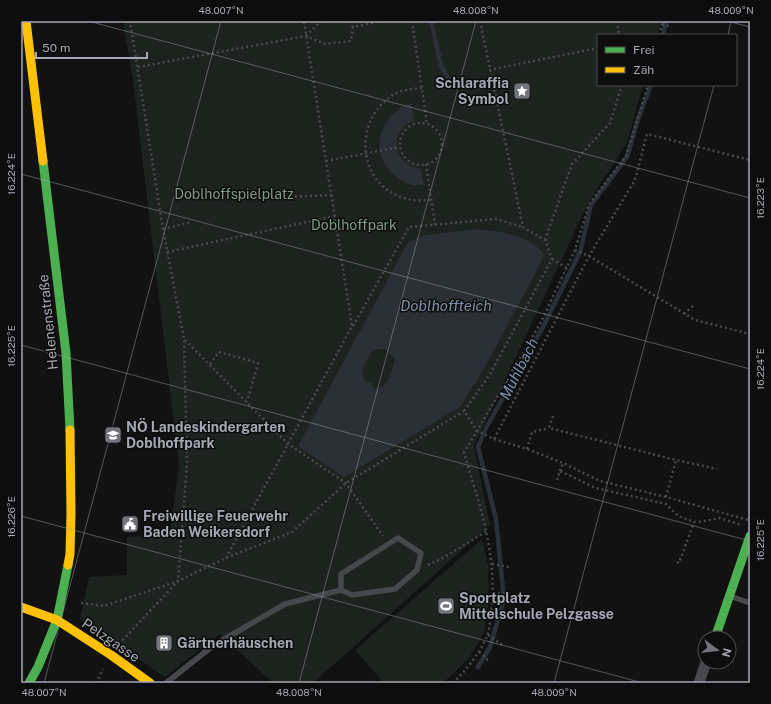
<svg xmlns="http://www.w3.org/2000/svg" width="771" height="704" font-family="'Public Sans',sans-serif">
	<rect width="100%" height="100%" fill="#121213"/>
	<g fill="#1d231e">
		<polygon points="123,21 661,21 657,35 598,35 598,85 643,85 627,143 588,203 474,447 490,525 313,683 273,683 220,634 165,677 80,619 89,577 127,575 127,537 170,535 179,465 133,81"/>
		<polygon points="482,539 488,565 489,600 484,632 470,657 443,683 384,683 355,650"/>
	</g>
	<g fill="#2b3036" fill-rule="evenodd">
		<path d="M411 103 414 121C411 122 406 124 403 127 393 138 396 158 409 165 412 167 417 168 421 169L424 185C420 185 416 185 412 185 403 183 397 178 391 172 372 153 378 123 400 108 403 106 407 104 411 103Z"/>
		<path d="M479 229C502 232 527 234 543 253L542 261 485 367 460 407 344 477 298 446 408 242 426 235ZM385 349 395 359 391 375 384 386 374 389 371 383C363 383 363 376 362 369L372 350Z"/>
	</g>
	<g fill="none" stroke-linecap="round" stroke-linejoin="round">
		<g stroke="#2b3036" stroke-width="4.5">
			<polyline points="431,21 441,65 452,85"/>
			<polyline points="663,35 666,21"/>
			<polyline points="478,667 490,647 504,599 496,519 478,447 486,428 543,327 580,252 591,205 627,157 638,119 651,85"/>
		</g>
		<g stroke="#494a4c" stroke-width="2.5" stroke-dasharray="2 3" stroke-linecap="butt">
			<polyline points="351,21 353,27"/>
			<polyline points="412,21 427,124"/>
			<polyline points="480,21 523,227 545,240 552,259 489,376 464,411 477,431 494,439 589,256 635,180 647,134 750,160"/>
			<polyline points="617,21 619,35"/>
			<polyline points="662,24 672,27"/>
			<polyline points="659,35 663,21"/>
			<polyline points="306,36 321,21"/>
			<polyline points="138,67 306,36 325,44 351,41 353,27 381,21"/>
			<polyline points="489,70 598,48"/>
			<path d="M422 88C410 89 399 90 390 97 349 127 361 193 413 200 418 201 425 200 431 200"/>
			<circle cx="421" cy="144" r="21"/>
			<polyline points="326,161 400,147"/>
			<polyline points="426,164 435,225"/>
			<polyline points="285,197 332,195"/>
			<polyline points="163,229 191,222"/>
			<polyline points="545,240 572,164 610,123 622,85"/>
			<polyline points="575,250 589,256 695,320 750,334"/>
			<polyline points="167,252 335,216"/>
			<polyline points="552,259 567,268"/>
			<polyline points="684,314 693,306"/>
			<polyline points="353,326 409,227 496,219 523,227"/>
			<polyline points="185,340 288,444 346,483 383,536"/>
			<polyline points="210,364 219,352 258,363 247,402"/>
			<polyline points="553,416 549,428 676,460 717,469"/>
			<polyline points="494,439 527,449 563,463 600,481 666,497 748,520"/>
			<polyline points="527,449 532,432 549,428"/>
			<polyline points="560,471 563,463"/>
			<polyline points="557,480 560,471 596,488 666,504 678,516 694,522 705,521 720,518 741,525"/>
			<polyline points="666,497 676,460"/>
			<polyline points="226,558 352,326 304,21"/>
			<polyline points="677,562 679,563 694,522"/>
			<polyline points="492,564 509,567"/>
			<polyline points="428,565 441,559 487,531"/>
			<polyline points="493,593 509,593"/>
			<polyline points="81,603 104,606 178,581 226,558 292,532 346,483 464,411"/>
			<polyline points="488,635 504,646"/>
			<polyline points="119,644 178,581 187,464 184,339 163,229 130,21"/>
			<polyline points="479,652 490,662"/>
			<polyline points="96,683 103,669"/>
			<path d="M453 683C466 670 480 653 487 636 490 629 490 619 491 612 498 556 480 507 464 453L540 324 575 250 589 204 626 156 648 85"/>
		</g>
		<g stroke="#47484b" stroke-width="5.5">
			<polyline points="730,596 750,603"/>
			<polyline points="166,683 214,645 285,604 341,590 352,595 395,589 417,570 421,553 398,538 341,574 341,590"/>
		</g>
		<polyline stroke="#47484b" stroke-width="11" points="699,683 706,662"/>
		<g stroke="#4caf50" stroke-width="9">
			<polyline points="43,161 66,353 70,430"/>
			<polyline points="715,638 750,536"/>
			<polyline points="29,683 38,667 57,620 68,565"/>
		</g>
		<g stroke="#ffc107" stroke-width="9">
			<polyline points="26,21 43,161"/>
			<polyline points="68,565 70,554 71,514 70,430"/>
			<polyline points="21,607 57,620 111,655 150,683"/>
		</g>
	</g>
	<path fill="none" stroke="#a5a8b2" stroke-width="1" stroke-opacity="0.45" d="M88 21 750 198M727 21 750 27M728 35 731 21M21 174 750 369M21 345 750 541M21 516 643 683M44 683 221 21M299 683 476 21M554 683 714 85"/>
	<defs>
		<symbol id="sight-square" viewBox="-11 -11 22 22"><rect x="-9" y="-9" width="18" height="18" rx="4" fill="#72747a" stroke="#0d0d0e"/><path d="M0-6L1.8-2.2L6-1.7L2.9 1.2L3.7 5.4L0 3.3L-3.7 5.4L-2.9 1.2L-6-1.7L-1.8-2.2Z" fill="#fff"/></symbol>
		<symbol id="school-square" viewBox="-11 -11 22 22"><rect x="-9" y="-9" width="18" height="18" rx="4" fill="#72747a" stroke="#0d0d0e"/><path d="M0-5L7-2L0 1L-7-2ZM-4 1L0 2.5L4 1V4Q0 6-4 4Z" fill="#fff"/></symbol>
		<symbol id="civic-square" viewBox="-11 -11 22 22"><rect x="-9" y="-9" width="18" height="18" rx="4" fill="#72747a" stroke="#0d0d0e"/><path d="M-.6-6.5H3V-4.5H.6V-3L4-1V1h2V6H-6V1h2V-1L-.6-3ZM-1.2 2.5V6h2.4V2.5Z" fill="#fff"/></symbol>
		<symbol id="stadium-square" viewBox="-11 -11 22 22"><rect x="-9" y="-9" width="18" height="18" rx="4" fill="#72747a" stroke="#0d0d0e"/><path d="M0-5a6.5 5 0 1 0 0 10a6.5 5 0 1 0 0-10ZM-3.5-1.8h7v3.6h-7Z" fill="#fff"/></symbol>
		<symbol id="building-square" viewBox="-11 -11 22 22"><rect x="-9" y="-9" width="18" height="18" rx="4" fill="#72747a" stroke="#0d0d0e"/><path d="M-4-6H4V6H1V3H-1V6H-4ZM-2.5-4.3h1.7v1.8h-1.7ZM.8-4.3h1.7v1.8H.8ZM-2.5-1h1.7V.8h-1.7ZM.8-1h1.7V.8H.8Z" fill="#fff"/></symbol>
	</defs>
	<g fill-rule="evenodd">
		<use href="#sight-square" x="512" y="81" width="20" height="20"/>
		<use href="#school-square" x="103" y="425" width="20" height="20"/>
		<use href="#civic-square" x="120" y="514" width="20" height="20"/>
		<use href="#stadium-square" x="436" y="596" width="20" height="20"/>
		<use href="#building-square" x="154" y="633" width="20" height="20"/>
	</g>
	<g text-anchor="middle" stroke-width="3" stroke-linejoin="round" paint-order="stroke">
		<g font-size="14" font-weight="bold" fill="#a5a8b2" stroke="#0d0d0e" text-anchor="start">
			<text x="509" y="88" text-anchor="end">Schlaraffia<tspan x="509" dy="16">Symbol</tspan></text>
			<text x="126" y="432">NÖ Landeskindergarten<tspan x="126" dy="16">Doblhoffpark</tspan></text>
			<text x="143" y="521">Freiwillige Feuerwehr<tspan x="143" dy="16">Baden Weikersdorf</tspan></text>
			<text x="459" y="603">Sportplatz<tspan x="459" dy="16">Mittelschule Pelzgasse</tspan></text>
			<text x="177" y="648">Gärtnerhäuschen</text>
		</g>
		<g font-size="14" fill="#7e9b83" stroke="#0d0d0e">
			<text x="234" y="199">Doblhoffspielplatz</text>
			<text x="354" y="230">Doblhoffpark</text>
		</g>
		<g font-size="14" fill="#a5a8b2" stroke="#0d0d0e">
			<text transform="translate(48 322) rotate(-96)" y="5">Helenenstraße</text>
			<text transform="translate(111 640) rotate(34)" y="5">Pelzgasse</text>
		</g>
		<g font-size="15" font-style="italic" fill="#7f91aa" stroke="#0d0d0e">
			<text x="446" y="311">Doblhoffteich</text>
			<text transform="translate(519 369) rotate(-63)" y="5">Mühlbach</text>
		</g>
	</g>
	<rect width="771" height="704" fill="none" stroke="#0d0d0e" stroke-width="44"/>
	<rect x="597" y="34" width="140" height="52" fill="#0d0d0e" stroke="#4a4b50"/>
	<rect x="605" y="47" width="20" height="6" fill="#4caf50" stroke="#4a4b50"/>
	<text x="633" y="54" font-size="12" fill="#a5a8b2">Frei</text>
	<rect x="605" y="67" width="20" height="6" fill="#ffc107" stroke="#4a4b50"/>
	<text x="633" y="74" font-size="12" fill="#a5a8b2">Zäh</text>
	<g transform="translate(717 650) rotate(105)"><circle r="19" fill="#0d0d0e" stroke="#4a4b50"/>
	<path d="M0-3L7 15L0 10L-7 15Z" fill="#72747a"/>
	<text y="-6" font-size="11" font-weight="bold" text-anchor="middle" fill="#a5a8b2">N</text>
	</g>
	<path d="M36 52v6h111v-6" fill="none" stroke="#a5a8b2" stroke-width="2"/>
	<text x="42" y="52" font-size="12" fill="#a5a8b2" stroke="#0d0d0e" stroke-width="3" paint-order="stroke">50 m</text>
	<rect x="22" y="22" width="727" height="660" fill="none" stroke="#a5a8b2" stroke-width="1.5"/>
	<g font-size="10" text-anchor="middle" fill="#a5a8b2">
		<text x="221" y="14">48.007°N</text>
		<text x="476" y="14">48.008°N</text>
		<text x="731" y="14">48.009°N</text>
		<text transform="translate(11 174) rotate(-90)" y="4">16.224°E</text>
		<text transform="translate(760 198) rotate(-90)" y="4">16.223°E</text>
		<text transform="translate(11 346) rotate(-90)" y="4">16.225°E</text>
		<text transform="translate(760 369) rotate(-90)" y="4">16.224°E</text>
		<text transform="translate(11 517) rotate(-90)" y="4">16.226°E</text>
		<text transform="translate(760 540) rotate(-90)" y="4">16.225°E</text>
		<text x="44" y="696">48.007°N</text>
		<text x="299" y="696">48.008°N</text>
		<text x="554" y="696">48.009°N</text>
	</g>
</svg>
